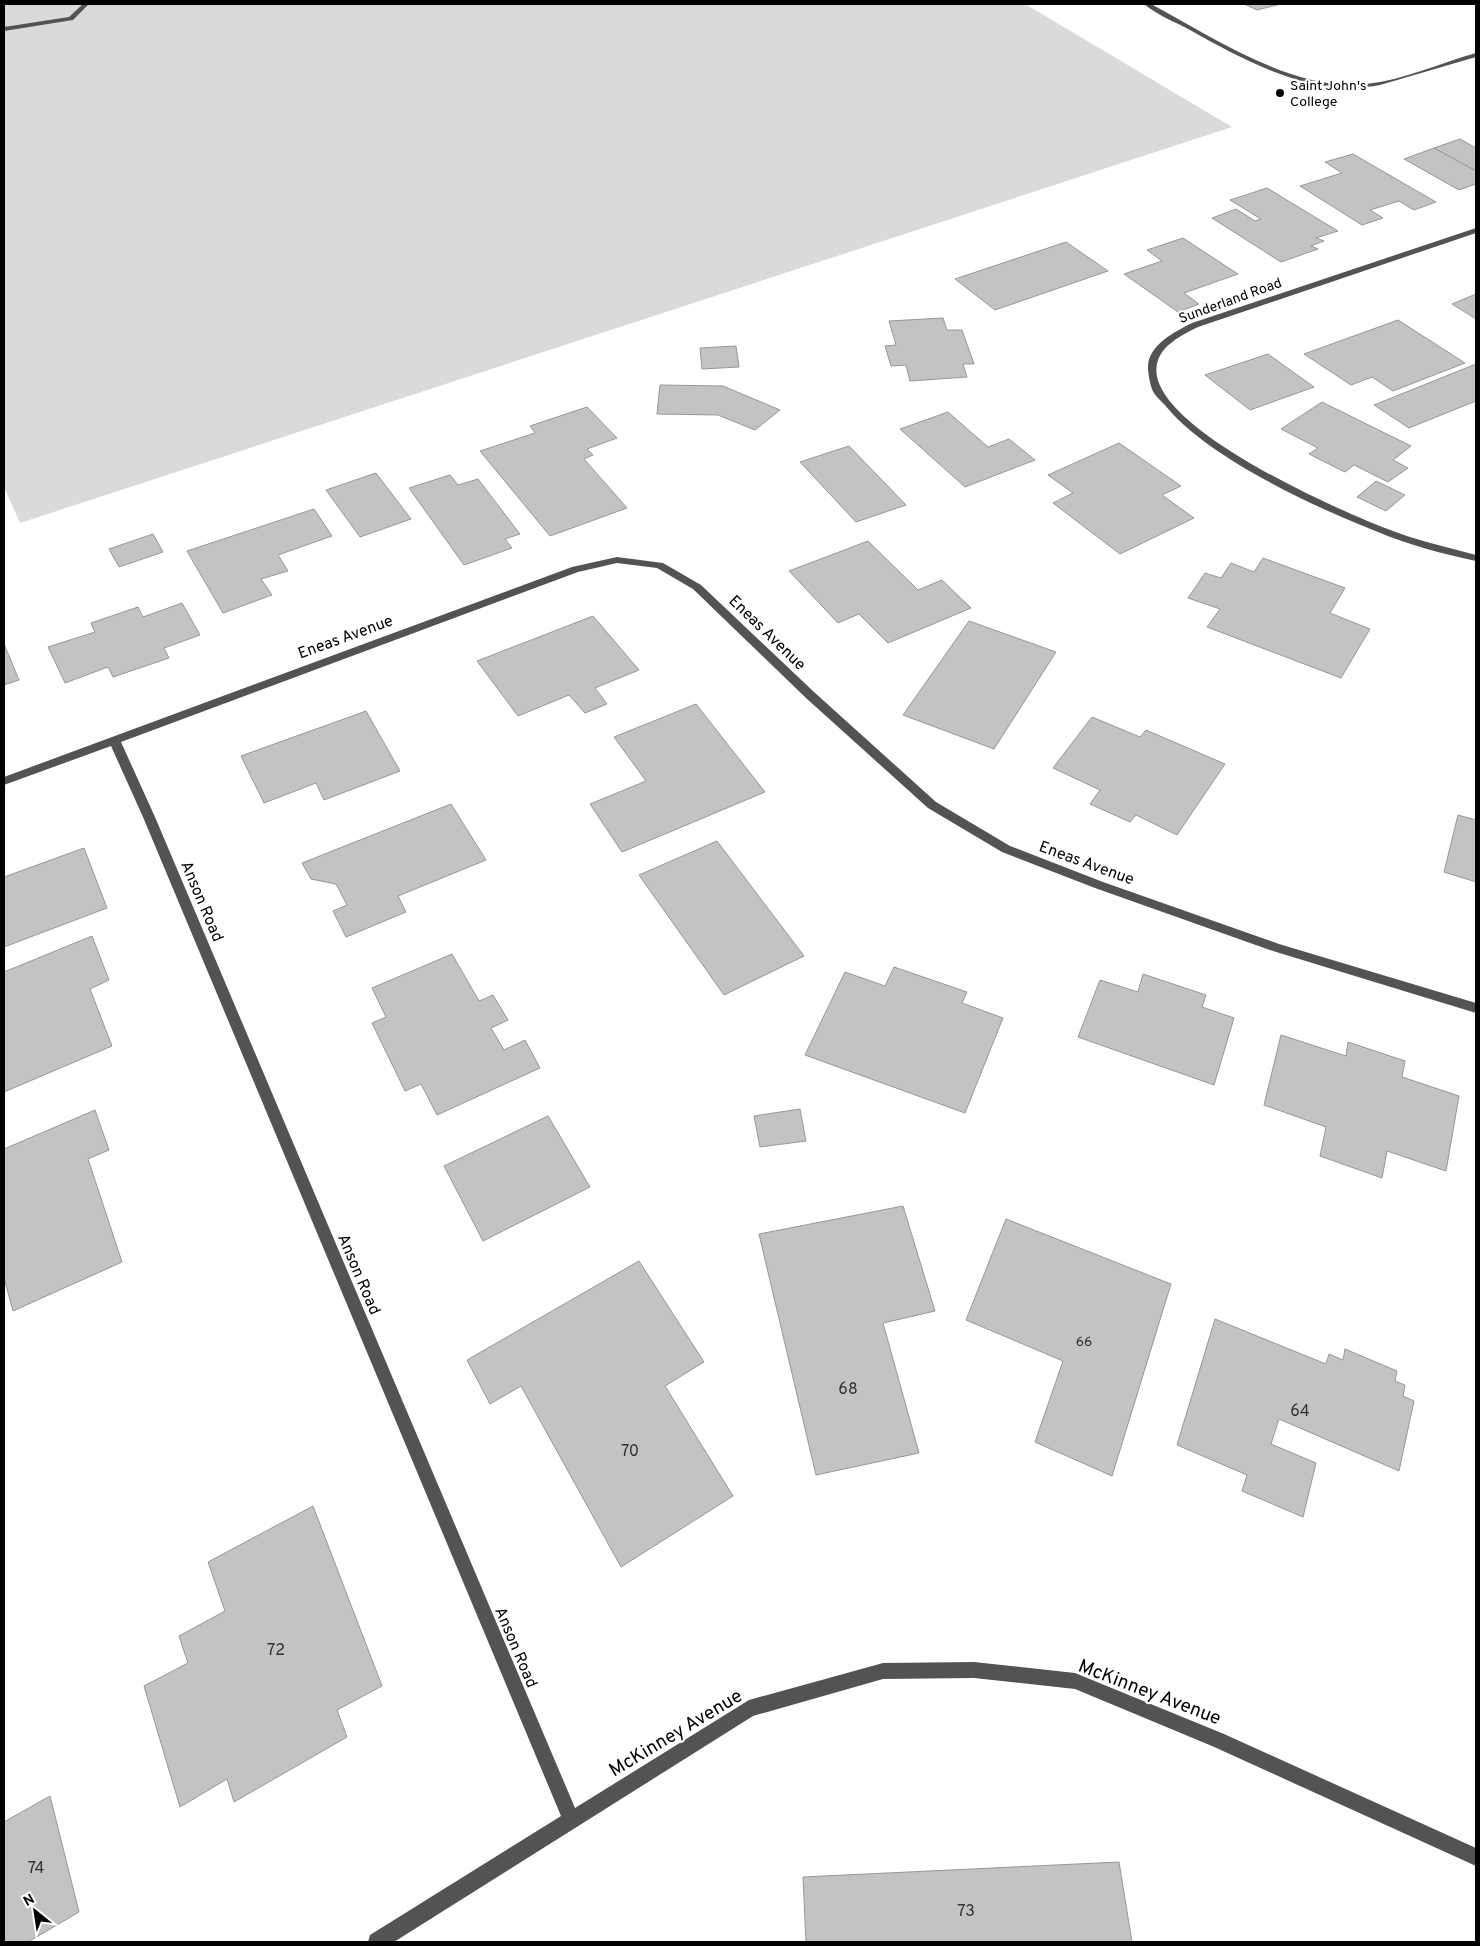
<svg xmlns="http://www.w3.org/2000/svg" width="1480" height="1946" font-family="Overpass,sans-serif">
	<rect width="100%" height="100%" fill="#fff"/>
	<polygon fill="#dadada" points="4,4 1025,4 1232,127 20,523 4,487"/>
	<g fill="#c3c3c3" stroke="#979797">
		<polygon points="1244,4 1281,4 1257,10"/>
		<polygon points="1460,139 1476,148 1476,171 1434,148"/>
		<polygon points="1434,148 1476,171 1476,184 1459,190 1404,159"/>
		<polygon points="1353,154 1436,202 1414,210 1399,201 1370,210 1383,218 1362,225 1300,186 1342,173 1325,162"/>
		<polygon points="1267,188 1338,231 1316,238 1324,241 1311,246 1318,249 1281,262 1212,218 1236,209 1255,221 1261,219 1230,200"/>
		<polygon points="1183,238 1238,274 1184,293 1199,304 1178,312 1124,274 1162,261 1147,250"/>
		<polygon points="1066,242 1108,271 995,310 955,279"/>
		<polygon points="1476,294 1476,319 1452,304"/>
		<polygon points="943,318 947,330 962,330 974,364 963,364 967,377 910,381 906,365 891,366 885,346 896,345 889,321"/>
		<polygon points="1398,320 1465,363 1393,391 1372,377 1351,385 1304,354"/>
		<polygon points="736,346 739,367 702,369 700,348"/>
		<polygon points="1268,354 1314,387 1250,410 1205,375"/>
		<polygon points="1476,364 1476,401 1409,428 1374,405"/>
		<polygon points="660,385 723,386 780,410 755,430 718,415 657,414"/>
		<polygon points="1322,402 1411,446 1393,460 1408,468 1388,482 1354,465 1345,472 1309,454 1318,448 1281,429"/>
		<polygon points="587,407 617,438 587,449 593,455 584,459 627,508 550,536 480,451 535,433 530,426"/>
		<polygon points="948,412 988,447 1009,439 1035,460 965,487 900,429"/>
		<polygon points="1119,443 1181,486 1162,495 1194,518 1120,554 1053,503 1073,493 1048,475"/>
		<polygon points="849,446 906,505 856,522 800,462"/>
		<polygon points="376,473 411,519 360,537 326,490"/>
		<polygon points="450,475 458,485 478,479 520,534 505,539 512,548 464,565 409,488"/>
		<polygon points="1376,481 1405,495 1386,511 1357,497"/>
		<polygon points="314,509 332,536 278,555 288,571 261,579 272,595 223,613 187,551"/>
		<polygon points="153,534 163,552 119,567 109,549"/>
		<polygon points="868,541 918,590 942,580 971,608 888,643 859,614 838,623 789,571"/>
		<polygon points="1263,558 1345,588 1330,613 1370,629 1341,678 1207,627 1220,609 1188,598 1205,573 1221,578 1231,563 1254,572"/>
		<polygon points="182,603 200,635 164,648 169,658 113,677 108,667 65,683 48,647 95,632 91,623 138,607 143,617"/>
		<polygon points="593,616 639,670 595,688 607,704 585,713 569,695 518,716 477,661"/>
		<polygon points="969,621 1056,652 994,749 903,715"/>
		<polygon points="4,644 19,680 4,685"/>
		<polygon points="696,704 765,792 622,852 590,804 646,781 614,737"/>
		<polygon points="366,711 400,771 324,800 316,783 264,803 241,756"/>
		<polygon points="1092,717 1140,737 1146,730 1225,764 1177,835 1136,815 1130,822 1090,804 1100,790 1053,768"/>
		<polygon points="451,804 486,860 398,896 406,912 346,937 333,911 347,905 336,884 311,879 302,863"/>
		<polygon points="1458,815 1476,820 1476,882 1444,872"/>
		<polygon points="717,841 804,956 724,995 639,875"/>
		<polygon points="84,848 107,908 4,947 4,877"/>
		<polygon points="92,936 109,980 90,989 112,1046 4,1092 4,972"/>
		<polygon points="452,954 479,1001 493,995 508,1020 491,1028 504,1050 525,1040 540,1068 437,1115 421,1084 405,1091 372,1023 386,1017 372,988"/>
		<polygon points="894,967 967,992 962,1003 1003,1018 965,1113 805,1055 845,972 885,986"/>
		<polygon points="1143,974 1206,995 1202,1007 1234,1018 1214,1085 1078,1037 1100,980 1138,992"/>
		<polygon points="1281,1035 1346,1056 1348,1042 1405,1061 1402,1077 1459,1096 1446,1171 1387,1151 1382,1178 1320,1156 1326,1127 1264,1105"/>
		<polygon points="800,1109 806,1141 760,1147 754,1116"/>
		<polygon points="95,1110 109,1150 88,1159 122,1262 13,1311 4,1278 4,1149"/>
		<polygon points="548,1116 590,1187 483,1241 444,1166"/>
		<polygon points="903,1206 935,1311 883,1323 919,1453 816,1475 759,1234"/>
		<polygon points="1006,1219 1171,1284 1112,1476 1035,1442 1063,1361 966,1320"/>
		<polygon points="639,1261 704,1362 665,1386 733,1496 621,1567 521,1386 490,1404 467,1360"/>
		<polygon points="1215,1319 1326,1364 1329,1354 1343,1360 1345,1349 1397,1371 1395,1381 1405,1385 1403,1396 1414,1401 1399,1471 1279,1419 1271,1444 1316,1463 1303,1517 1242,1491 1247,1475 1177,1445"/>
		<polygon points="313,1506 382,1686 337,1710 347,1737 234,1802 227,1779 180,1807 144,1686 188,1663 179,1636 225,1611 208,1562"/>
		<polygon points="50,1796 79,1912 28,1942 4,1942 4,1822"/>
		<polygon points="1119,1862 1132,1942 806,1942 803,1877"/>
	</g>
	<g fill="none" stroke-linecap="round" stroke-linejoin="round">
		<g fill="#535353" fill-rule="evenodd">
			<polygon points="83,4 89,4 73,20 4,31 4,27 69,17"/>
			<path d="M1144 4H1151C1213 37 1293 92 1366 84 1404 80 1440 63 1476 53V57L1380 85C1313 98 1247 62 1190 30 1175 22 1157 15 1144 4Z"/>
			<path d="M1476 228V233L1198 327C1182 335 1161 345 1157 364 1144 425 1338 510 1385 528 1415 540 1446 547 1476 555V561C1443 554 1409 545 1378 532 1314 507 1206 457 1164 404 1160 400 1154 395 1152 389 1150 384 1148 373 1148 367 1148 345 1176 331 1192 323Z"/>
			<polygon points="617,557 663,563 701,585 814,692 936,802 1010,846 1103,882 1279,944 1476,1003 1476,1013 1273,951 1095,888 1002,852 928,808 806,698 693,589 657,568 617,563 578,572 121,742 155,817 575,1808 749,1700 883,1663 974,1662 1075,1673 1224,1734 1476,1848 1476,1866 1212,1746 1075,1689 974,1678 883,1679 753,1716 394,1942 368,1942 370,1935 561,1816 143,817 111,746 4,785 4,777 572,567"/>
		</g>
	</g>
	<circle fill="#000" stroke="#fff" stroke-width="2" cx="1280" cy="93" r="5"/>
	<g text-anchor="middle" stroke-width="4.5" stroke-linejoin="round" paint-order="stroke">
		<g font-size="14" fill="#000" stroke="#fff" text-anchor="start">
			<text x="1290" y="90">Saint John's<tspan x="1290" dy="16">College</tspan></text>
		</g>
		<g font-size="14" fill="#000" stroke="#fff">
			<text transform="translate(1230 300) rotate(-20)" y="5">Sunderland Road</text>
		</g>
		<g font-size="14" fill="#313131">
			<text x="1084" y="1346">66</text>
		</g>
		<g font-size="16" fill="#000" stroke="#fff">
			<text transform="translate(768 632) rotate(44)" y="6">Eneas Avenue</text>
			<text transform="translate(345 636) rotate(-20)" y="6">Eneas Avenue</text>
			<text transform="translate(1087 862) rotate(20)" y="6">Eneas Avenue</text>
			<text transform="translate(203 901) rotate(67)" y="6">Anson Road</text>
			<text transform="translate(360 1274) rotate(67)" y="6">Anson Road</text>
			<text transform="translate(517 1647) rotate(67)" y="6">Anson Road</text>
		</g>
		<g font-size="16" fill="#313131">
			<text x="848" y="1394">68</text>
			<text x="1300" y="1416">64</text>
			<text x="630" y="1456">70</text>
			<text x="276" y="1655">72</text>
			<text x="36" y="1873">74</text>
			<text x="966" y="1916">73</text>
		</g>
		<g font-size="19" fill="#000" stroke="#fff">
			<text transform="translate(1150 1691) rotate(21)" y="7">McKinney Avenue</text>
			<text transform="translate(675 1732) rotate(-31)" y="7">McKinney Avenue</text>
		</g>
	</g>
	<rect width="1480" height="1946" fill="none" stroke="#000000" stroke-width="10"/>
	<g transform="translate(35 1911) rotate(330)" stroke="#ffffff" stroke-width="4" paint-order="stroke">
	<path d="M0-4L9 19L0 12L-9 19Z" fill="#000000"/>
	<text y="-8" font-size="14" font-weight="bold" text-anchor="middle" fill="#000000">N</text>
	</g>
</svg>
